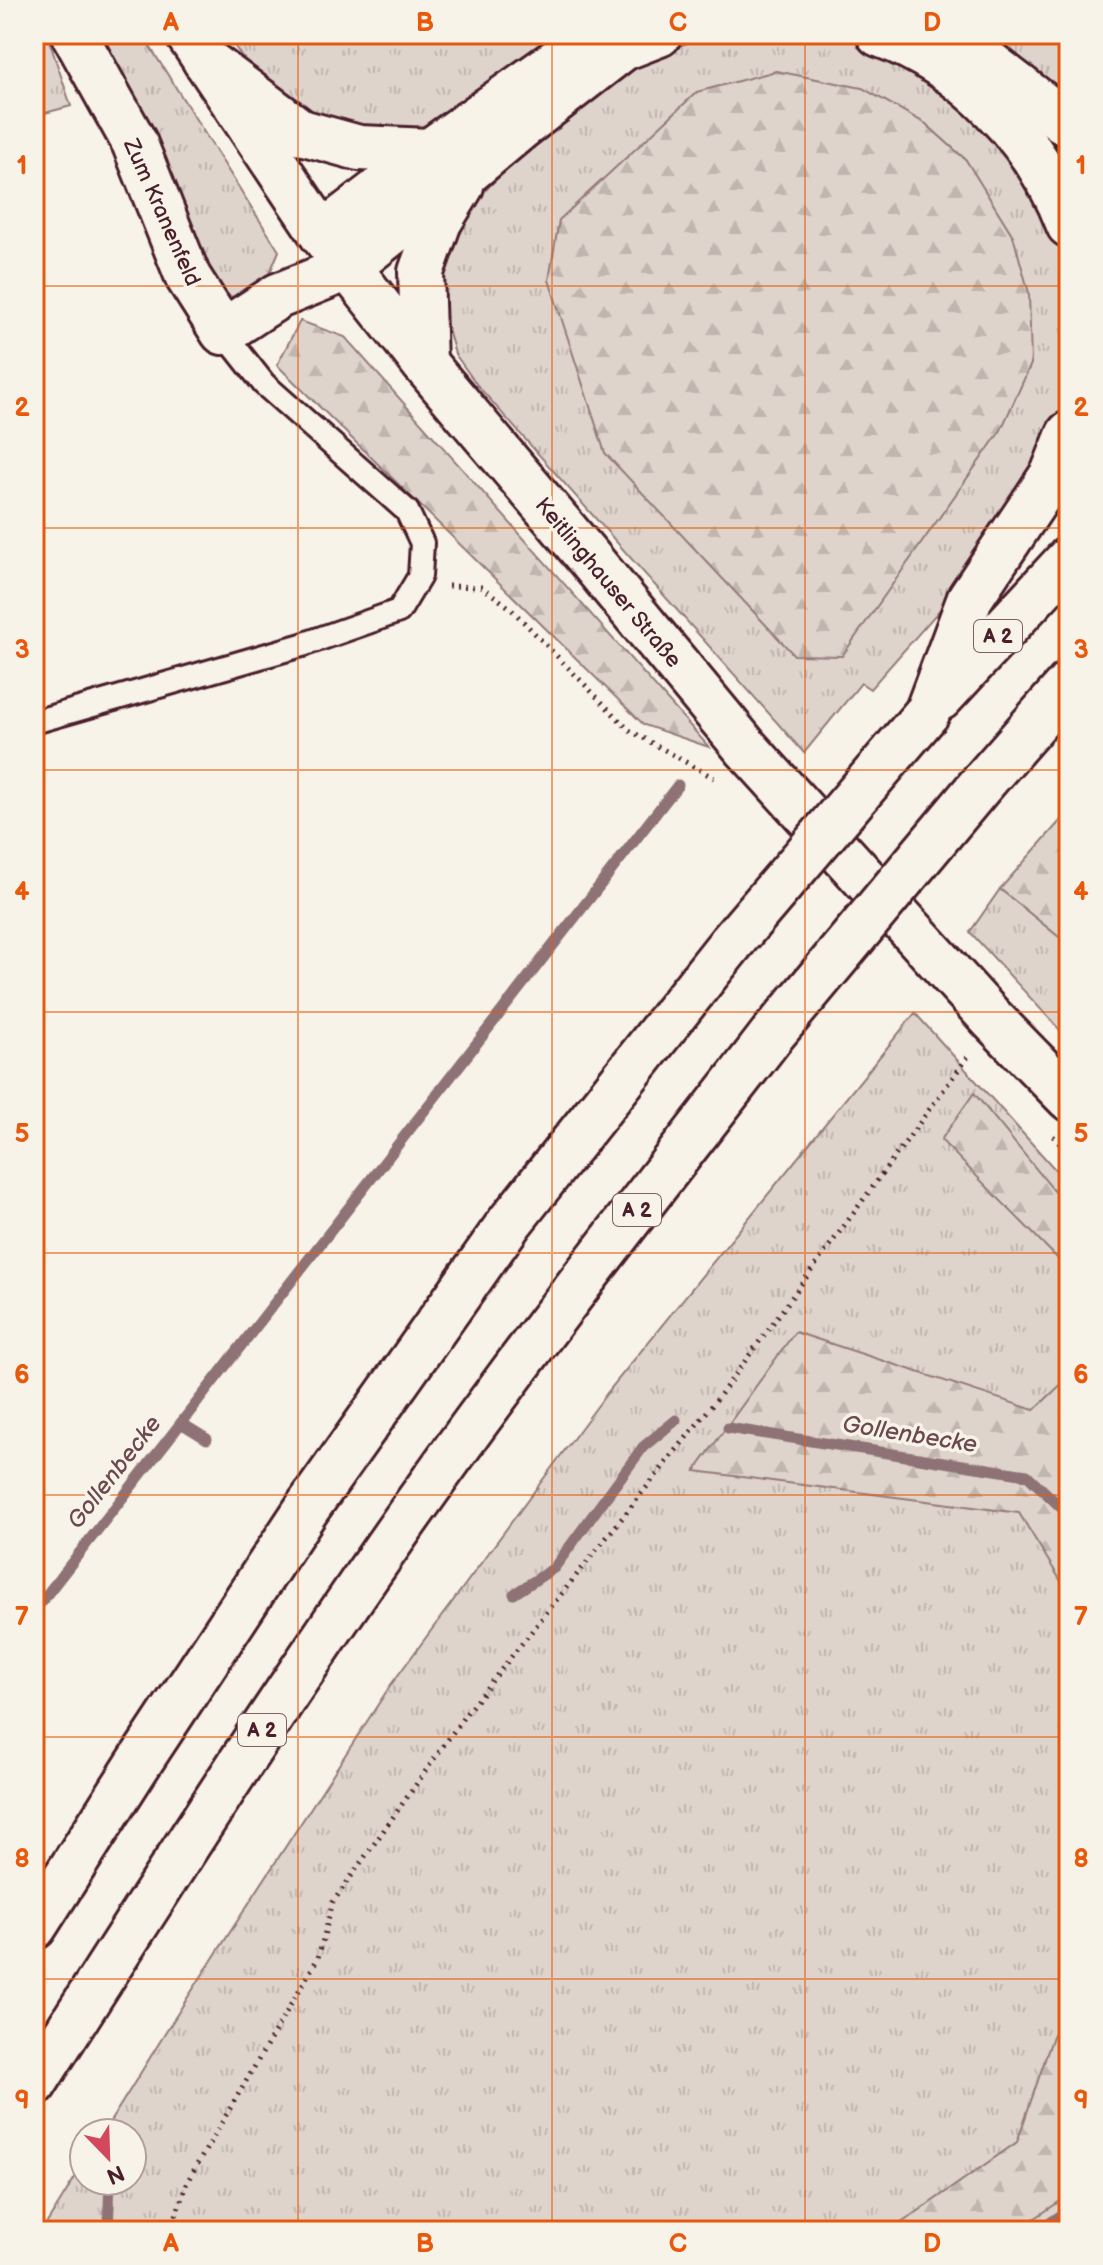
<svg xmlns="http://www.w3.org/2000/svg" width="1103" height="2265" font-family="'Balsamiq Sans',sans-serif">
	<defs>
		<pattern id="grass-tufts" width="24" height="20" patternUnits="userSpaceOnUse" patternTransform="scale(2)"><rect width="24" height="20" fill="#ded4cc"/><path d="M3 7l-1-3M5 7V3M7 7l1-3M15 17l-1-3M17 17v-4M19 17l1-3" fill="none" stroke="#c0b6af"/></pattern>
		<pattern id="forest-firs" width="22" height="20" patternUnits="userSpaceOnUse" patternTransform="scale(2)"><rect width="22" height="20" fill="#ded4cc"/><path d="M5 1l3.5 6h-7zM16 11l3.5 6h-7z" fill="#c0b6af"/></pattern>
	</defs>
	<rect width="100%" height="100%" fill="#f7f3e8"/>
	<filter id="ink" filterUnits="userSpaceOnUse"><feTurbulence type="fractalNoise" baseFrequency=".0125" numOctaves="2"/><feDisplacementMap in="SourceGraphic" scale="16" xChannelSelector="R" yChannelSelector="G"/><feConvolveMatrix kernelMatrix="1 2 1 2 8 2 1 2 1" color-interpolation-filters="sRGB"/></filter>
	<g filter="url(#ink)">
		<g fill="url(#grass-tufts)" stroke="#947a7c" stroke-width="2" fill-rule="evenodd">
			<polygon points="34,34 47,34 71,106 34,116"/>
			<polygon points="93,34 142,34 279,251 268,277 235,298 211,288"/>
			<polygon points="226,34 576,34 460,114 409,133 360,134 304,114 257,78"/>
			<path d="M720 34 845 35 902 60 950 85 1047 207 1064 253 1069 289V368L1067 391 1053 441 952 596 870 689 861 683 804 753 477 385 455 354 443 311 445 264 469 208 514 160 650 54ZM862 88 926 124 966 160Z"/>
			<polygon points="969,34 1063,34 1069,39 1069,110"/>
			<polygon points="1000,889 1069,945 1069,1040 970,932"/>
			<polygon points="915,1013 1069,1185 1069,2231 42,2231 84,2163 84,2181 132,2181 132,2133 103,2133 186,2000 390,1686 607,1393"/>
		</g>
		<g fill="url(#forest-firs)" stroke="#947a7c" stroke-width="2">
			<polygon points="776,71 862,88 926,124 966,160 1013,236 1029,293 1031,364 1001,430 842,656 794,655 605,453 549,280 559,220 697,92"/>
			<polygon points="300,321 345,337 709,747 644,725 277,365"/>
			<polygon points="1069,811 1069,945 1000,889"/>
			<polygon points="974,1093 1069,1209 1069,1270 941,1140"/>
			<polygon points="795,1332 1034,1410 1069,1377 1069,1594 1019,1513 695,1471"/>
			<polygon points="1069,1989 1069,2195 1016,2231 890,2231 1017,2142"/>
		</g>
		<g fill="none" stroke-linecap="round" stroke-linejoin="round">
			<g stroke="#8e7275" stroke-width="11">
				<polyline points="181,1423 678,785"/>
				<polyline points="728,1428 1027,1475 1069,1515"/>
				<polyline points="514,1594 554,1568 643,1447 676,1420"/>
				<polyline points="34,1611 181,1423 207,1439"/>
				<polyline points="112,2133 112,2129"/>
				<polyline points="108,2231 110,2181"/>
				<polyline points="1038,2231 1069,2210"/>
			</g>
			<defs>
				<polyline id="service" points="34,722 302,645 399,611 420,576 422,543 407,511 264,384 223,332"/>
				<polyline id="minor" points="74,34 134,142 188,277 223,332 278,296 347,268"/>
				<polyline id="secondary" points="188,34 322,234 424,363 588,557 746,748 993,1020 1069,1098"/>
				<g id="motorway">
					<path d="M879 34C965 65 1037 140 1069 225"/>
					<polyline points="945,34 960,41 1069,125"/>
					<polyline points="205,60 301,132 359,148 430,151"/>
					<polyline points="322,234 430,151 584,42"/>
					<polyline points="347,268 470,170 520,128 623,48 659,34"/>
					<polyline points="424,363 421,272 439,222 461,186"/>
					<polyline points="940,698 1069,559"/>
					<polyline points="927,713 970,598 1053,474 1069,434"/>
					<polyline points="984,781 1069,684"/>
					<polyline points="34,1927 137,1766 308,1507 510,1222 731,943"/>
					<path d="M34 2084C185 1847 336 1609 504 1384 591 1266 682 1152 771 1036"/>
				</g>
			</defs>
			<use href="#service" stroke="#4a1f2b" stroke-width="28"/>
			<use href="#minor" stroke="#4a1f2b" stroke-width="50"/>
			<use href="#secondary" stroke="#4a1f2b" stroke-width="50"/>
			<use href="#motorway" stroke="#4a1f2b" stroke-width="50"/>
			<g stroke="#4a1f2b" stroke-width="5" stroke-dasharray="2 6" stroke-linecap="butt">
				<polyline points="448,586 482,587 509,607 629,730 714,778"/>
				<polyline points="1053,1136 1069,1154"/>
				<polyline points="171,2231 187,2182 318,1958 333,1902 468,1711 718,1398 970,1054"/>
			</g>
			<use href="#service" stroke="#f7f3e8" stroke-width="22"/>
			<use href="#minor" stroke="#f7f3e8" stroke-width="44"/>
			<use href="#secondary" stroke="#f7f3e8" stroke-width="44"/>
			<use href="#motorway" stroke="#f7f3e8" stroke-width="44"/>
			<defs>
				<g id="motorway-bridge">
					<polyline points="731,943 927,713"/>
					<polyline points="771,1036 984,781"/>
				</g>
			</defs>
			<use href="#motorway-bridge" stroke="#4a1f2b" stroke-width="50" stroke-linecap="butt"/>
			<use href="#motorway-bridge" stroke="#f7f3e8" stroke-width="44"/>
		</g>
	</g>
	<path fill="none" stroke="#e8590c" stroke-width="2" stroke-opacity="0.55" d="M298 34V2231M552 34V2231M805 34V2231M34 286H1069M34 528H1069M34 770H1069M34 1012H1069M34 1253H1069M34 1495H1069M34 1737H1069M34 1979H1069"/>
	<g text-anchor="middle" stroke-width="7" stroke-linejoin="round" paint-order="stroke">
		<g fill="#f7f3e8" stroke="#7e5f64" stroke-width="2">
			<rect x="974" y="620" width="48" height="32" rx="6"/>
			<rect x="613" y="1194" width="48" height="32" rx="6"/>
			<rect x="238" y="1714" width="48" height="32" rx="6"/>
		</g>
		<g font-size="20" font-weight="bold" fill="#4a1f2b">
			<text x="998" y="643">A 2</text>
			<text x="637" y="1217">A 2</text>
			<text x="262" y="1737">A 2</text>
		</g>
		<g font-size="22" fill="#4a1f2b" stroke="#f7f3e8">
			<text transform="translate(163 212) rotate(66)" y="8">Zum Kranenfeld</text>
			<text transform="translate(609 582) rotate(50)" y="8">Keitlinghauser Straße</text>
		</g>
		<g font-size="24" font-style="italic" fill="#6c4950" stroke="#f7f3e8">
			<text transform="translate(910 1434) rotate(9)" y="8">Gollenbecke</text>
			<text transform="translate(114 1472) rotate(-52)" y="8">Gollenbecke</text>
		</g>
	</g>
	<rect width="1103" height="2265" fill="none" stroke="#f7f3e8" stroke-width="88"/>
	<g transform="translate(108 2157) rotate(157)"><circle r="38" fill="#f7f3e8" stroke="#b29e9c" stroke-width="2"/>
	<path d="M0-6L14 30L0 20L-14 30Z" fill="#d1495b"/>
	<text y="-12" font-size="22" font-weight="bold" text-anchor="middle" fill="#4a1f2b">N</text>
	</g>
	<rect x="44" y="44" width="1015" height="2177" fill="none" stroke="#e8590c" stroke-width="3"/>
	<g font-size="26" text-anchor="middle" font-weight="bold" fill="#e8590c">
		<text x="171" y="31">A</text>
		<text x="425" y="31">B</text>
		<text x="678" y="31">C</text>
		<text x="932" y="31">D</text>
		<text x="22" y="174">1</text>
		<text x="1081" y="174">1</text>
		<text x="22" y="416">2</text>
		<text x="1081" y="416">2</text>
		<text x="22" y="658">3</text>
		<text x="1081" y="658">3</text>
		<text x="22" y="900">4</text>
		<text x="1081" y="900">4</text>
		<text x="22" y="1142">5</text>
		<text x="1081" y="1142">5</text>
		<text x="22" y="1383">6</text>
		<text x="1081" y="1383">6</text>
		<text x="22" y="1625">7</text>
		<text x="1081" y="1625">7</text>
		<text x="22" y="1867">8</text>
		<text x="1081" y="1867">8</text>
		<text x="22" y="2109">9</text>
		<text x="1081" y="2109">9</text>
		<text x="171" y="2252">A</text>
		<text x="425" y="2252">B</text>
		<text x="678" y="2252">C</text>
		<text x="932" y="2252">D</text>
	</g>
</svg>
